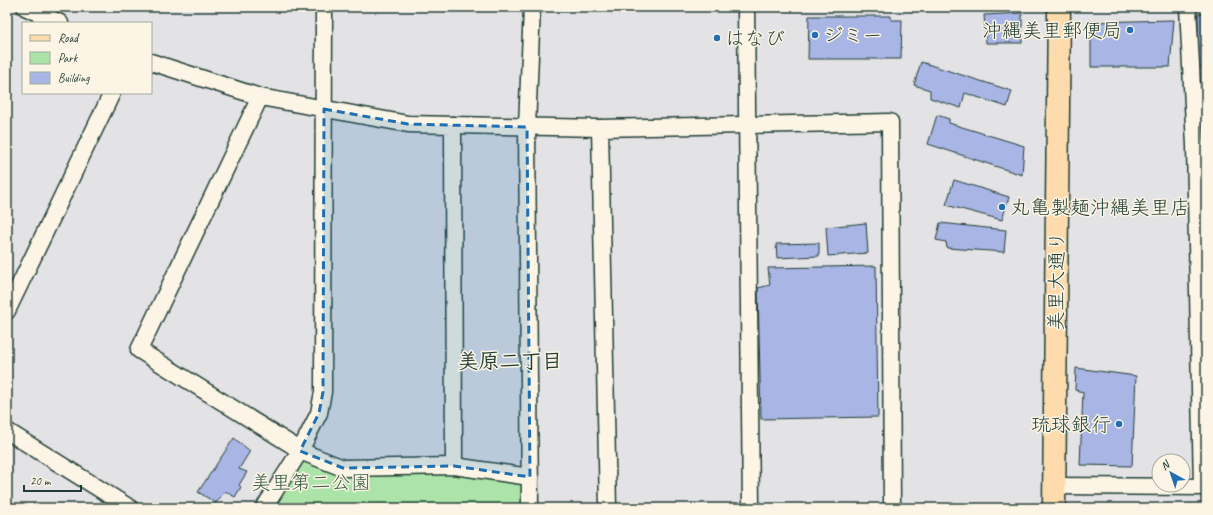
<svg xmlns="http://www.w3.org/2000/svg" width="1213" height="515" font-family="Caveat,'Klee One',sans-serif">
	<rect width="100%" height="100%" fill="#e3e2e5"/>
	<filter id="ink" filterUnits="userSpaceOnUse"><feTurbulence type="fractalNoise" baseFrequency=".025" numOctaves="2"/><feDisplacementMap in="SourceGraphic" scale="8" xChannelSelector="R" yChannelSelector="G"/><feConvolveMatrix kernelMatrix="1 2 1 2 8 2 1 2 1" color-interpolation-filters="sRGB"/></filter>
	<g filter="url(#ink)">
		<polygon fill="#abe3a8" stroke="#65906e" points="300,451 343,468 530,477 530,508 264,508"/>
		<g fill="#a8b5e5" stroke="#1f3d34">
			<polygon points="1022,13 1022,43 986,43 984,15"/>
			<polygon points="1206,13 1206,67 1199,67 1198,14"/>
			<polygon points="809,16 891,16 891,20 902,20 901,59 808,59"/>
			<polygon points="1174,20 1170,67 1091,67 1091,22"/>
			<polygon points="921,62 1012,91 1007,107 965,93 961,108 930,98 930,90 914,85"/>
			<polygon points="1206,101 1206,132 1204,132 1203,102"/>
			<polygon points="937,115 949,119 949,123 1024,146 1022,175 928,144"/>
			<polygon points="954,180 1009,197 1002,220 946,205"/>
			<polygon points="866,223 868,253 828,256 826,227"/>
			<polygon points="940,223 1006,230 1004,252 947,248 946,242 936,240"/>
			<polygon points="819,243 819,256 777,258 776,244"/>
			<polygon points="876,266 878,417 761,419 758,288 770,285 768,268"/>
			<polygon points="1076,368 1136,376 1132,466 1080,465 1083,392 1075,390"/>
			<polygon points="234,438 250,451 239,469 247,472 239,485 241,487 235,497 225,491 216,503 198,492"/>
		</g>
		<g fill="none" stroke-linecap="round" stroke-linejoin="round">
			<defs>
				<g id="minor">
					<polyline points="25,7 60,23"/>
					<path d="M746 7C747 174 750 341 751 508"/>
					<polyline points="1188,7 1195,145 1202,487"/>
					<polyline points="151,62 260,97 408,124 453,125 454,466"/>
					<polyline points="260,97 139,350 292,445 300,451 343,468 454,466 530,477"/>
					<polyline points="453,125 600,128"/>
					<polyline points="7,311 112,93"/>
					<polyline points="7,431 130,508"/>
					<polyline points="1054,486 1206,487"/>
					<polyline points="264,508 300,451 319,413 323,392 324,7"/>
					<polyline points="530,508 527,127 532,7"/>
					<polyline points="608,508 600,128 890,122 892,508"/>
				</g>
				<polyline id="primary" points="1054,508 1059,7"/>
			</defs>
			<use href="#minor" stroke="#1f3d34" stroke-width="19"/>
			<use href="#primary" stroke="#1f3d34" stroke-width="25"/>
			<use href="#minor" stroke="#fcf5e5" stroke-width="16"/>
			<use href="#primary" stroke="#fedbac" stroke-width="22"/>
		</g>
	</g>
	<path fill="#1f6fb2" fill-opacity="0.2" stroke="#1f6fb2" stroke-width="3" stroke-dasharray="8 5" stroke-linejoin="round" d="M324 109 408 124 527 127 530 477 454 466 343 468 300 451 319 413 323 392Z"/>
	<g fill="#1f6fb2" stroke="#fcf5e5" stroke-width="1.5">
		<circle cx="1130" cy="30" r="4"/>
		<circle cx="815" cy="35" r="4"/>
		<circle cx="717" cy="38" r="4"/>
		<circle cx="1002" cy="207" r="4"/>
		<circle cx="1119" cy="424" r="4"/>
	</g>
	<g text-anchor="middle" stroke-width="3" stroke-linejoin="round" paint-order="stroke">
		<g font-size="20" fill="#1f3d34" stroke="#fcf5e5" text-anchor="start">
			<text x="1122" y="37" text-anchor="end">沖縄美里郵便局</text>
			<text x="823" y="42">ジミー</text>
			<text x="725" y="45">はなび</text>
			<text x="1010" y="214">丸亀製麺沖縄美里店</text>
			<text x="1111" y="431" text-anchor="end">琉球銀行</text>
		</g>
		<g font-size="20" fill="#1f3d34" stroke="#fcf5e5">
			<text transform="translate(1056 281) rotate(-89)" y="7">美里大通り</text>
		</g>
		<g font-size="20" fill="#3b5e4b" stroke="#fcf5e5">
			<text x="311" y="489">美里第二公園</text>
		</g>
		<g font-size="21" font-weight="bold" fill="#1f3d34" stroke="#fcf5e5">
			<text x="510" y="368">美原二丁目</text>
		</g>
	</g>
	<rect width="1213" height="515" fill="none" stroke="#fcf5e5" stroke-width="24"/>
	<rect x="12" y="12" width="1189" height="491" fill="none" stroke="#1f3d34" stroke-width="1.5" filter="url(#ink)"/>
	<rect x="22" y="22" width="130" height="72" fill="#fcf5e5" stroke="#a4ab9e"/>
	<rect x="30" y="35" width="20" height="6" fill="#fedbac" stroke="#a4ab9e"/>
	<text x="58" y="42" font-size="12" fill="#1f3d34">Road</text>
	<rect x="30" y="52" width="20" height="12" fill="#abe3a8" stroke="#a4ab9e"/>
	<text x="58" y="62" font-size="12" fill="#1f3d34">Park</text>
	<rect x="30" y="72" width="20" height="12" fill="#a8b5e5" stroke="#a4ab9e"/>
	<text x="58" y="82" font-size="12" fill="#1f3d34">Building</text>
	<g transform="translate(1171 473) rotate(320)"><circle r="19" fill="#fcf5e5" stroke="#a4ab9e"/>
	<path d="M0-3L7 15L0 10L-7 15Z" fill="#1f6fb2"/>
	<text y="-6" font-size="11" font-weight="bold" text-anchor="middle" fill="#1f3d34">N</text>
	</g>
	<path d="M24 485v6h57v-6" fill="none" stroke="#1f3d34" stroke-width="2"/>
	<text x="30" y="485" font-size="12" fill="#1f3d34" stroke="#fcf5e5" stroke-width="3" paint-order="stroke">20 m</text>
</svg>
